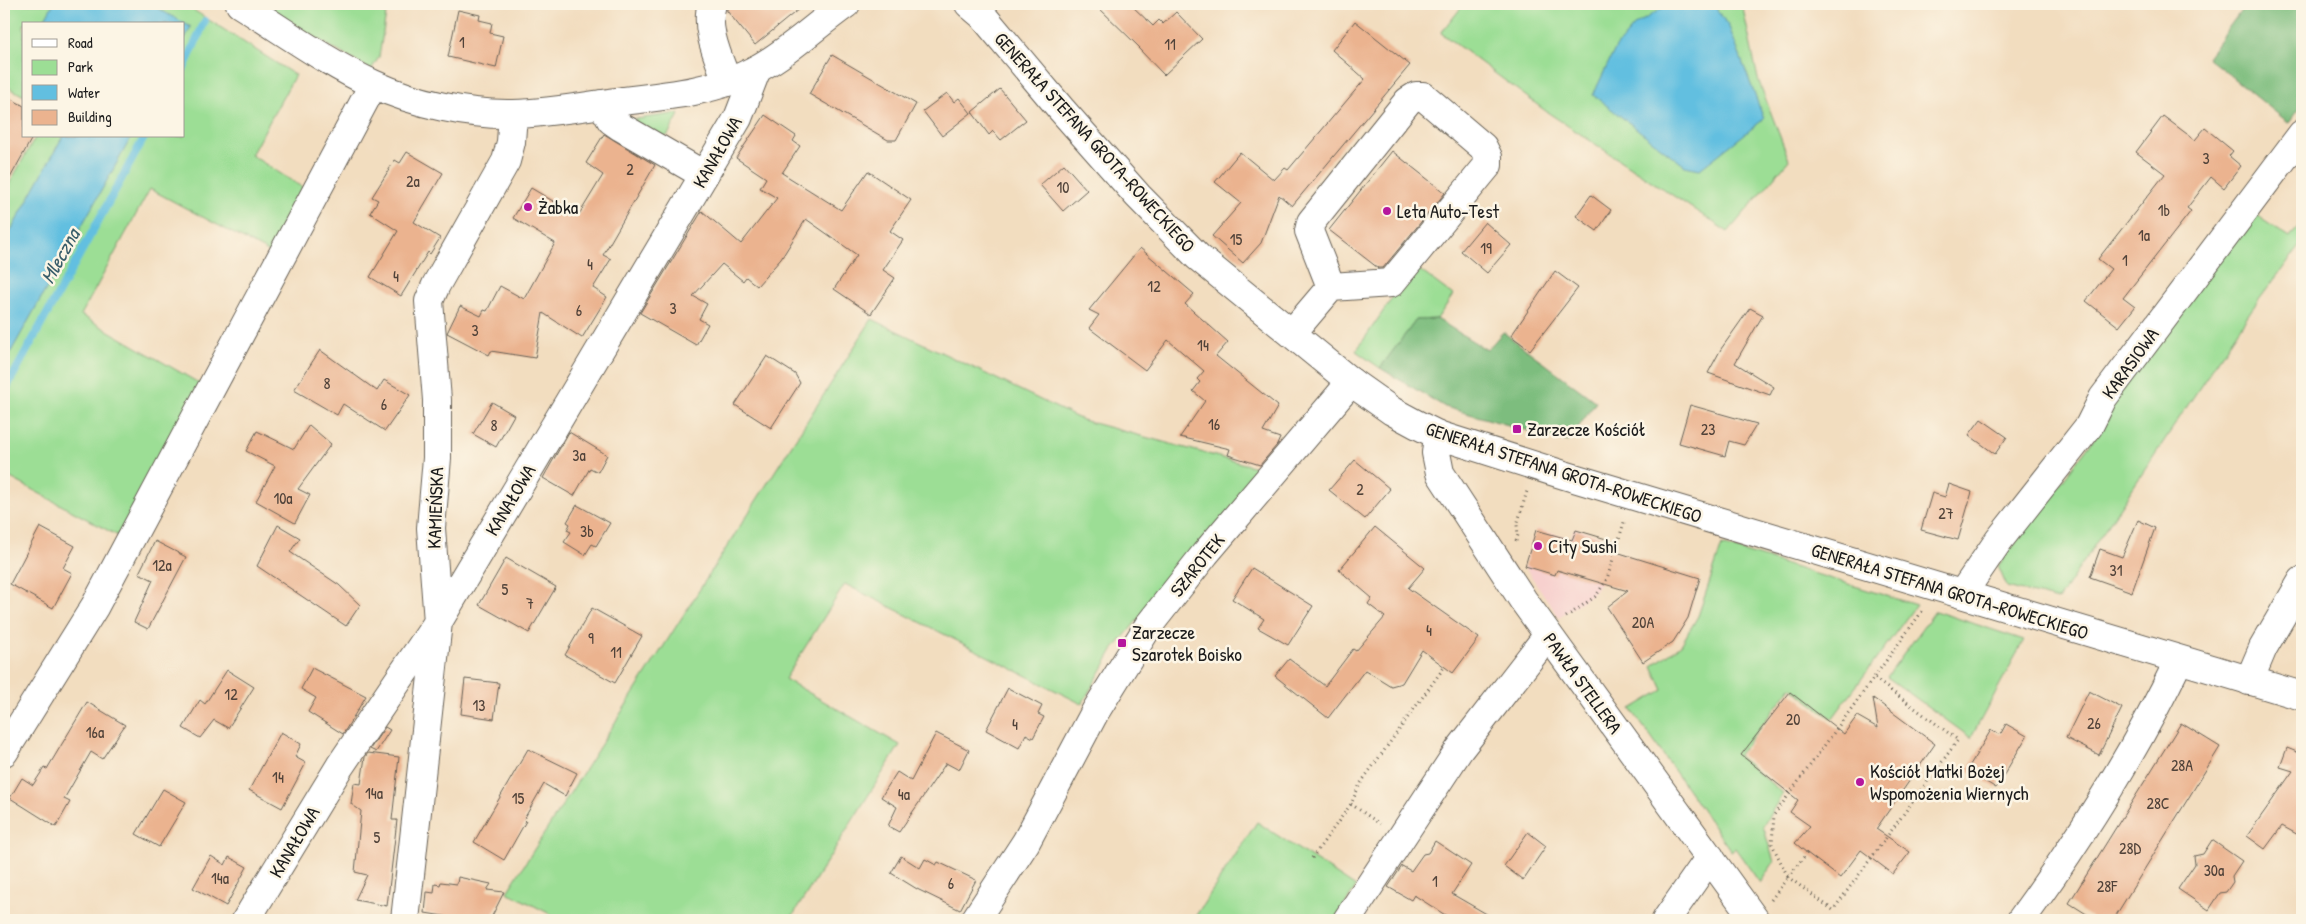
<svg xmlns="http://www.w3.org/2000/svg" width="2306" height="924" font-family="'Patrick Hand',sans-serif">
	<rect width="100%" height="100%" fill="#fcf5e5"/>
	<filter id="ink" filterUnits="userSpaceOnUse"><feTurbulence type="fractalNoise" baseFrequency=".02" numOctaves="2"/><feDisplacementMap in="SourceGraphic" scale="10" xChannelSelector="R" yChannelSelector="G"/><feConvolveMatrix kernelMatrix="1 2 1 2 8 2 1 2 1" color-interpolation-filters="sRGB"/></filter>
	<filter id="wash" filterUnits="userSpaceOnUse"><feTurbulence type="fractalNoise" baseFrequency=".0096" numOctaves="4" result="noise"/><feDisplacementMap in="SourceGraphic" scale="20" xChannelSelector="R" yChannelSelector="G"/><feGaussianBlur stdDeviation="1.12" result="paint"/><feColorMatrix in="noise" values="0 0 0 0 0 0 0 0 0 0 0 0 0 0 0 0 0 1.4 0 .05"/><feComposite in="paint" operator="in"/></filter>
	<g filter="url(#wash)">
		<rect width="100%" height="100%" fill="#f2ddbf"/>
		<polygon fill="#f7d0ce" points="1574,528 1614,540 1601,581 1592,594 1559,617 1524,566 1536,529 1571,538"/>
		<g fill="#9cde95" stroke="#5c7d58">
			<polygon points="4,4 184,4 295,75 251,155 305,189 272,254 150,189 81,315 204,386 122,538 7,476 4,481 4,193 36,136 184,136 184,24 24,24 24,96 4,85"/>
			<polygon points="262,4 369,4 386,14 379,57 371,70 293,25"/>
			<polygon points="1464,4 1742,4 1758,79 1789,160 1728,232 1547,112 1441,33"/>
			<polygon points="680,113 668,135 663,138 629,120"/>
			<polygon points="2254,214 2290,238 2302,221 2302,243 2252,309 2058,600 2007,587 1998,566 2108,420 2106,406"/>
			<polygon points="1414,266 1453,295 1437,319 1416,320 1380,368 1356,351"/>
			<polygon points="872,319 1082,420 1267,470 1184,563 1113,650 1082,704 845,584 785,679 900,745 790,920 562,920 507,892"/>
			<polygon points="1722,545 1916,605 1832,719 1791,687 1738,756 1783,793 1763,826 1774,862 1760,883 1735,848 1731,851 1631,709 1663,690 1652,666 1681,645 1698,616"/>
			<polygon points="1935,611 2024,640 1971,738 1887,677"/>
			<polygon points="1257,822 1356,887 1335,920 1193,920"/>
		</g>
		<g fill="#7dbd7e" stroke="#4c6c4d">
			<polygon points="2246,4 2302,4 2302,106 2289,123 2207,57"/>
			<polygon points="1437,319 1487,350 1503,332 1596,402 1568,442 1445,407 1380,368 1416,320"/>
		</g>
		<g fill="#62bfe0" stroke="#3f6e7e">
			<polygon points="53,4 150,4 191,27 184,40 184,24 54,24 45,19"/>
			<polygon points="1669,4 1713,4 1729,27 1764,119 1700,169 1685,166 1593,95 1616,47 1635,25"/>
			<polygon points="63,136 132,136 8,357 4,355 4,243"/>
		</g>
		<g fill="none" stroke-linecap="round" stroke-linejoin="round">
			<g stroke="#62bfe0" stroke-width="8">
				<polyline points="184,68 205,21"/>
				<polyline points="4,392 145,136"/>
			</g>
		</g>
		<g id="blocks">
			<g fill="#ebb38f">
				<polygon points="727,4 805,4 755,45 727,11"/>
				<polygon points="1095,4 1130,4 1153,26 1159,20 1163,24 1176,12 1202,39 1164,75 1138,48 1139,47"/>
				<polygon points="458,10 480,15 479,20 492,23 490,33 503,36 496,68 448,57"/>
				<polygon points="1355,21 1410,65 1292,206 1279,195 1261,243 1243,263 1212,236 1241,203 1215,182 1240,152 1274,180 1285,168 1288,170 1365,79 1332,50"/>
				<polygon points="832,55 916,104 896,140 888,140 809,94"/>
				<polygon points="1000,89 1026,120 1001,140 993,131 989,135 972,112"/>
				<polygon points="947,93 954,102 959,98 971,113 942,136 923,111"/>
				<polygon points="4,95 24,106 24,136 33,136 4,189"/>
				<polygon points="765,115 796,136 793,141 800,146 782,173 841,210 868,171 911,200 890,231 903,240 883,270 895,278 871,314 834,289 857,255 806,219 781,259 757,286 746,277 743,281 722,264 693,296 707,304 699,319 708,324 696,345 640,313 702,211 741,244 777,198 760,188 766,178 736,158"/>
				<polygon points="2163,116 2195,140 2205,128 2233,151 2229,156 2241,166 2224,188 2211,177 2187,208 2191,211 2123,298 2135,307 2119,327 2086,301 2111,269 2098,259 2165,174 2136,152"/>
				<polygon points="604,134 655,165 603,255 611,259 593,288 607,297 582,338 543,313 535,358 491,351 489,355 447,333 460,306 481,316 484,310 487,311 500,286 524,299 555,243 513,218 531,188 578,216 603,175 586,163"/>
				<polygon points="1392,151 1445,193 1383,268 1378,268 1329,230"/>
				<polygon points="407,152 443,173 414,222 440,238 430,254 428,252 401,296 370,277 398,231 370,213 378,200 372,197 395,160 400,163"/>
				<polygon points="1064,164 1087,190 1063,211 1040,185"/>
				<polygon points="1591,195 1611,210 1597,231 1576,216"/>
				<polygon points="1485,222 1511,245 1487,273 1461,251"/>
				<polygon points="1140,248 1194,294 1185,304 1228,342 1216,356 1278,406 1263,432 1280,438 1277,445 1260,465 1228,455 1230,449 1180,437 1205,401 1193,391 1200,382 1197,379 1204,371 1168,340 1145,370 1089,328 1099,315 1089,310"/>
				<polygon points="1555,271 1578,288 1530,350 1511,336"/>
				<polygon points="1750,308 1763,315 1735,363 1774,387 1770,395 1708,373 1721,349"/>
				<polygon points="320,350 377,391 384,380 410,395 385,431 343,404 337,415 294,390"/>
				<polygon points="767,356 795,374 800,383 771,428 735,405"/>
				<polygon points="492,402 514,415 496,447 473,434"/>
				<polygon points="1690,405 1757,424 1744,445 1729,441 1725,456 1679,443"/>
				<polygon points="1981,419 2007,437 1995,454 1969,435"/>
				<polygon points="309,425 331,444 298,489 310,495 295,523 256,501 275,466 246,451 257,431 294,449"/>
				<polygon points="569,432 607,455 598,472 590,468 574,496 543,478"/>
				<polygon points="1355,460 1390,489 1365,519 1329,490"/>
				<polygon points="1949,484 1972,492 1958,540 1921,530 1932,493 1945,497"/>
				<polygon points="577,505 610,523 596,546 592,544 585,555 564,542 571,532 567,530 570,524 567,522"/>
				<polygon points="2138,520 2155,528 2132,592 2090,577 2100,549 2122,557"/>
				<polygon points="278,525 300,538 290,552 339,585 360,605 346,626 257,566"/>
				<polygon points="40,527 75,546 63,568 72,573 53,608 10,584"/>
				<polygon points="1375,527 1425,568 1408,588 1479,638 1453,673 1422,650 1402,683 1391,686 1365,670 1328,718 1275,676 1289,659 1325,686 1353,649 1356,651 1385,617 1368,604 1372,598 1339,570"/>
				<polygon points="1536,530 1572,540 1576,530 1613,541 1610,550 1700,578 1688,618 1673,642 1643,662 1607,607 1628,591 1557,570 1555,575 1525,566"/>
				<polygon points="155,541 186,557 148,629 134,622 153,580 139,573"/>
				<polygon points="506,558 556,587 529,633 479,605"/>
				<polygon points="1252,568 1313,606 1288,645 1258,628 1264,619 1232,599"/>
				<polygon points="592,608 642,636 615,683 565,655"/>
				<polygon points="312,668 366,696 343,734 308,712 316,698 301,689"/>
				<polygon points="227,670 254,687 228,728 214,720 200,738 183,728 200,700 205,704"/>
				<polygon points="465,679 499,683 494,719 461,714"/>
				<polygon points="1008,688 1042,706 1038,714 1044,717 1033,738 1026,734 1019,748 986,730"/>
				<polygon points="2089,691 2122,708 2099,755 2066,738"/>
				<polygon points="1790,692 1844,734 1857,716 1878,728 1873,698 1935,744 1876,829 1910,852 1893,874 1861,850 1840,878 1807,853 1795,843 1810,826 1790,812 1798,800 1741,755"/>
				<polygon points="87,702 125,725 102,759 91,752 64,799 70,802 56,827 10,798 22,778 33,785 44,768 47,769"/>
				<polygon points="2181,723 2220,747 2113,920 2096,920 2069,903"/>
				<polygon points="2006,724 2027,736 1996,788 1967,770 1991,730 2000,735"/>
				<polygon points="385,727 390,730 376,752 370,749"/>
				<polygon points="281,732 301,744 295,757 306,763 282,808 249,790"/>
				<polygon points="936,733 969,750 959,770 946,763 899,832 888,826 897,807 881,797 897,772 911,781"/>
				<polygon points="2287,748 2302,754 2302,837 2282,826 2265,849 2247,836 2293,771 2280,767"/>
				<polygon points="528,749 577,773 565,796 544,784 524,819 526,821 504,860 474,842"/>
				<polygon points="368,753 399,757 392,820 397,820 387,906 355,900 367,875 355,872 361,811 351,804 354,783 361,784 365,757"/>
				<polygon points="163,789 186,802 159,847 136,834"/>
				<polygon points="1528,832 1546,846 1523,880 1504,866"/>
				<polygon points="2212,840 2242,861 2232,876 2233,882 2226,892 2220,893 2209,910 2178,889 2195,864 2194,856 2203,854"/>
				<polygon points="1435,841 1471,865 1452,894 1497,920 1453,920 1414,895 1411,900 1388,887 1402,866 1411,871 1423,854 1428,853"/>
				<polygon points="211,856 225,865 229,857 247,867 226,906 193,888"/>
				<polygon points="901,856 920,868 925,859 936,865 938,862 976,880 960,910 917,889 891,873"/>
				<polygon points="458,877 491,884 487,890 504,892 490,920 468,920 425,913 427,892 434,893 435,884 440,885 441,882 457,884"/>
			</g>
		</g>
	</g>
	<g filter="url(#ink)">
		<use href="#blocks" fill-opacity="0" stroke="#676055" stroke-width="1"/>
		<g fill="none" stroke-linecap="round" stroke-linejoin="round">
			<defs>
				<g id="minor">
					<path d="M240 4C282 30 329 64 373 84 414 103 468 115 513 114 549 113 586 106 622 101 666 96 718 91 757 69 790 51 816 25 846 4"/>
					<path d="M712 4C704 28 719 59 727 81"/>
					<polyline points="969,4 982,15 1061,109 1138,196 1198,257 1351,382 1392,411 1416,424 1438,435 1564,475 2302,696"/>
					<polyline points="602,104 611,120 621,127 704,175"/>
					<polyline points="1292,333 1331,287 1391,283 1488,165 1488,157 1483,147 1423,96 1416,96 1408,101 1311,222 1309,231 1331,287"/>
					<polyline points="1438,435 1436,453 1440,473 1523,600 1755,920"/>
					<polyline points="1962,594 1999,540 2089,426 2103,398 2302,134"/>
					<polyline points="2249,681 2263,648 2302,581"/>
					<polyline points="4,752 95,606 373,85"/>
					<polyline points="246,920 340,766 438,622 738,118 757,69"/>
					<polyline points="405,920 438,622 431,528 437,458 437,400 429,301 436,285 506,161 511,142 513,114"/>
					<polyline points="975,920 1026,842 1095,712 1149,625 1205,554 1351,382"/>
					<polyline points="1347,920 1459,750 1548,635"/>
					<polyline points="1666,920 1710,857"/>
					<path d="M2021 920C2080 839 2136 750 2179 660"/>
				</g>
			</defs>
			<use href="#minor" stroke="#676055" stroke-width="30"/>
			<g stroke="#676055" stroke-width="3" stroke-dasharray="1 4" stroke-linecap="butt">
				<polyline points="1516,541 1518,535 1517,525 1527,491"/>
				<polyline points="1566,617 1596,596 1607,579 1625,519"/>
				<polyline points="1351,804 1380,824"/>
				<polyline points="1807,853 1788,877 1833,910 1958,740 1874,678"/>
				<polyline points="1312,858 1351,804 1360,784 1445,666"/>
				<polyline points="1771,900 1788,877 1772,844 1774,815 1923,610"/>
			</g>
			<use href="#minor" stroke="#fff" stroke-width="28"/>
		</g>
	</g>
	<g fill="#b5179e" stroke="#fcf5e5" stroke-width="2">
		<circle cx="528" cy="207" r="5"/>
		<circle cx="1387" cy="211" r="5"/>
		<rect x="1512" y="424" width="10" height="10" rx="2.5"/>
		<circle cx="1538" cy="546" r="5"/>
		<rect x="1117" y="638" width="10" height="10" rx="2.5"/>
		<circle cx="1860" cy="782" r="5"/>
	</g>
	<g text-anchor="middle" stroke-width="5" stroke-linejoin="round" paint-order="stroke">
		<g font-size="16" fill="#504239">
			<text x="462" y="48">1</text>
			<text x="1170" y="50">11</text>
			<text x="2206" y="164">3</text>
			<text x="630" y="175">2</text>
			<text x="413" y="187">2a</text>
			<text x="1063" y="193">10</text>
			<text x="2164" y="216">1b</text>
			<text x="2144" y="241">1a</text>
			<text x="1236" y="245">15</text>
			<text x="1486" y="254">19</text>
			<text x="2125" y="266">1</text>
			<text x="590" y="270">4</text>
			<text x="396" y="282">4</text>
			<text x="1154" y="292">12</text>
			<text x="673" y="314">3</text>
			<text x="579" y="316">6</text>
			<text x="475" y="336">3</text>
			<text x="1203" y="351">14</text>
			<text x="327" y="389">8</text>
			<text x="384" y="410">6</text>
			<text x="1214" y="430">16</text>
			<text x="494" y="431">8</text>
			<text x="1708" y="435">23</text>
			<text x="579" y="461">3a</text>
			<text x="1360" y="495">2</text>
			<text x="283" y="504">10a</text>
			<text x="1946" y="519">27</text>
			<text x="587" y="537">3b</text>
			<text x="162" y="571">12a</text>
			<text x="2116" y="576">31</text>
			<text x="505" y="595">5</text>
			<text x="530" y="609">7</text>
			<text x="1643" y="628">20A</text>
			<text x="1429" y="636">4</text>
			<text x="591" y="644">9</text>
			<text x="616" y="658">11</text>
			<text x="231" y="700">12</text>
			<text x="479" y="711">13</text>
			<text x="1793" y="725">20</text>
			<text x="2094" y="729">26</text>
			<text x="1015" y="730">4</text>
			<text x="95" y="738">16a</text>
			<text x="2182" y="771">28A</text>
			<text x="278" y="783">14</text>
			<text x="374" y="799">14a</text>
			<text x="904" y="800">4a</text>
			<text x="518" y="804">15</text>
			<text x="2158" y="809">28C</text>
			<text x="377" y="843">5</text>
			<text x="2130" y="854">28D</text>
			<text x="2214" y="876">30a</text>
			<text x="220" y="884">14a</text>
			<text x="1435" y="887">1</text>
			<text x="951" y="889">6</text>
			<text x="2107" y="892">28F</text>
		</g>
		<g font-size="19" fill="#1c1c1c" stroke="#fcf5e5">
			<text transform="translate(1095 142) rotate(48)" y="7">GENERAŁA STEFANA GROTA-ROWECKIEGO</text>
			<text transform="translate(717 152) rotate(-60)" y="7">KANAŁOWA</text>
			<text transform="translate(2130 363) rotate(-54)" y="7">KARASIOWA</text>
			<text transform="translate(1564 472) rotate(18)" y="7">GENERAŁA STEFANA GROTA-ROWECKIEGO</text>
			<text transform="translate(510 500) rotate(-59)" y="7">KANAŁOWA</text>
			<text transform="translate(435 508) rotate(-88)" y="7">KAMIEŃSKA</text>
			<text transform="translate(1197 565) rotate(-51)" y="7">SZAROTEK</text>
			<text transform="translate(1950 591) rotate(17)" y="7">GENERAŁA STEFANA GROTA-ROWECKIEGO</text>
			<text transform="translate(1583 683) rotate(54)" y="7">PAWŁA STELLERA</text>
			<text transform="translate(294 842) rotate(-59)" y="7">KANAŁOWA</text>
		</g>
		<g font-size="19" fill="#1c1c1c" stroke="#fcf5e5" text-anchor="start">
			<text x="538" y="214">Żabka</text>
			<text x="1397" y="218">Leta Auto-Test</text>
			<text x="1527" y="436">Zarzecze Kościół</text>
			<text x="1548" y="553">City Sushi</text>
			<text x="1132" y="639">Zarzecze<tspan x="1132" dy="22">Szarotek Boisko</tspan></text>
			<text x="1870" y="778">Kościół Matki Bożej<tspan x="1870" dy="22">Wspomożenia Wiernych</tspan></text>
		</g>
		<g font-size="20" font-style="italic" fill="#385d6a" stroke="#fcf5e5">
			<text transform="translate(60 256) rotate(-61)" y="7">Mleczna</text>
		</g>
	</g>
	<rect width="2306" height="924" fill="none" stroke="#fcf5e5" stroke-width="20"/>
	<rect x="22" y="22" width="162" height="115" fill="#fcf5e5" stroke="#a29e95"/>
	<rect x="32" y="39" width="25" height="8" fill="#ffffff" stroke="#a29e95"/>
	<text x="68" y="48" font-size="15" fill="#1c1c1c">Road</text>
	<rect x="32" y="60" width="25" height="15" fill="#9cde95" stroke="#a29e95"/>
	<text x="68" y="72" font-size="15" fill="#1c1c1c">Park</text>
	<rect x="32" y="85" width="25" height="15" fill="#62bfe0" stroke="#a29e95"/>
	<text x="68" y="98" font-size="15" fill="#1c1c1c">Water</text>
	<rect x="32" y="110" width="25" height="15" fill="#ebb38f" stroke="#a29e95"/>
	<text x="68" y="122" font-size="15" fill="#1c1c1c">Building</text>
</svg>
